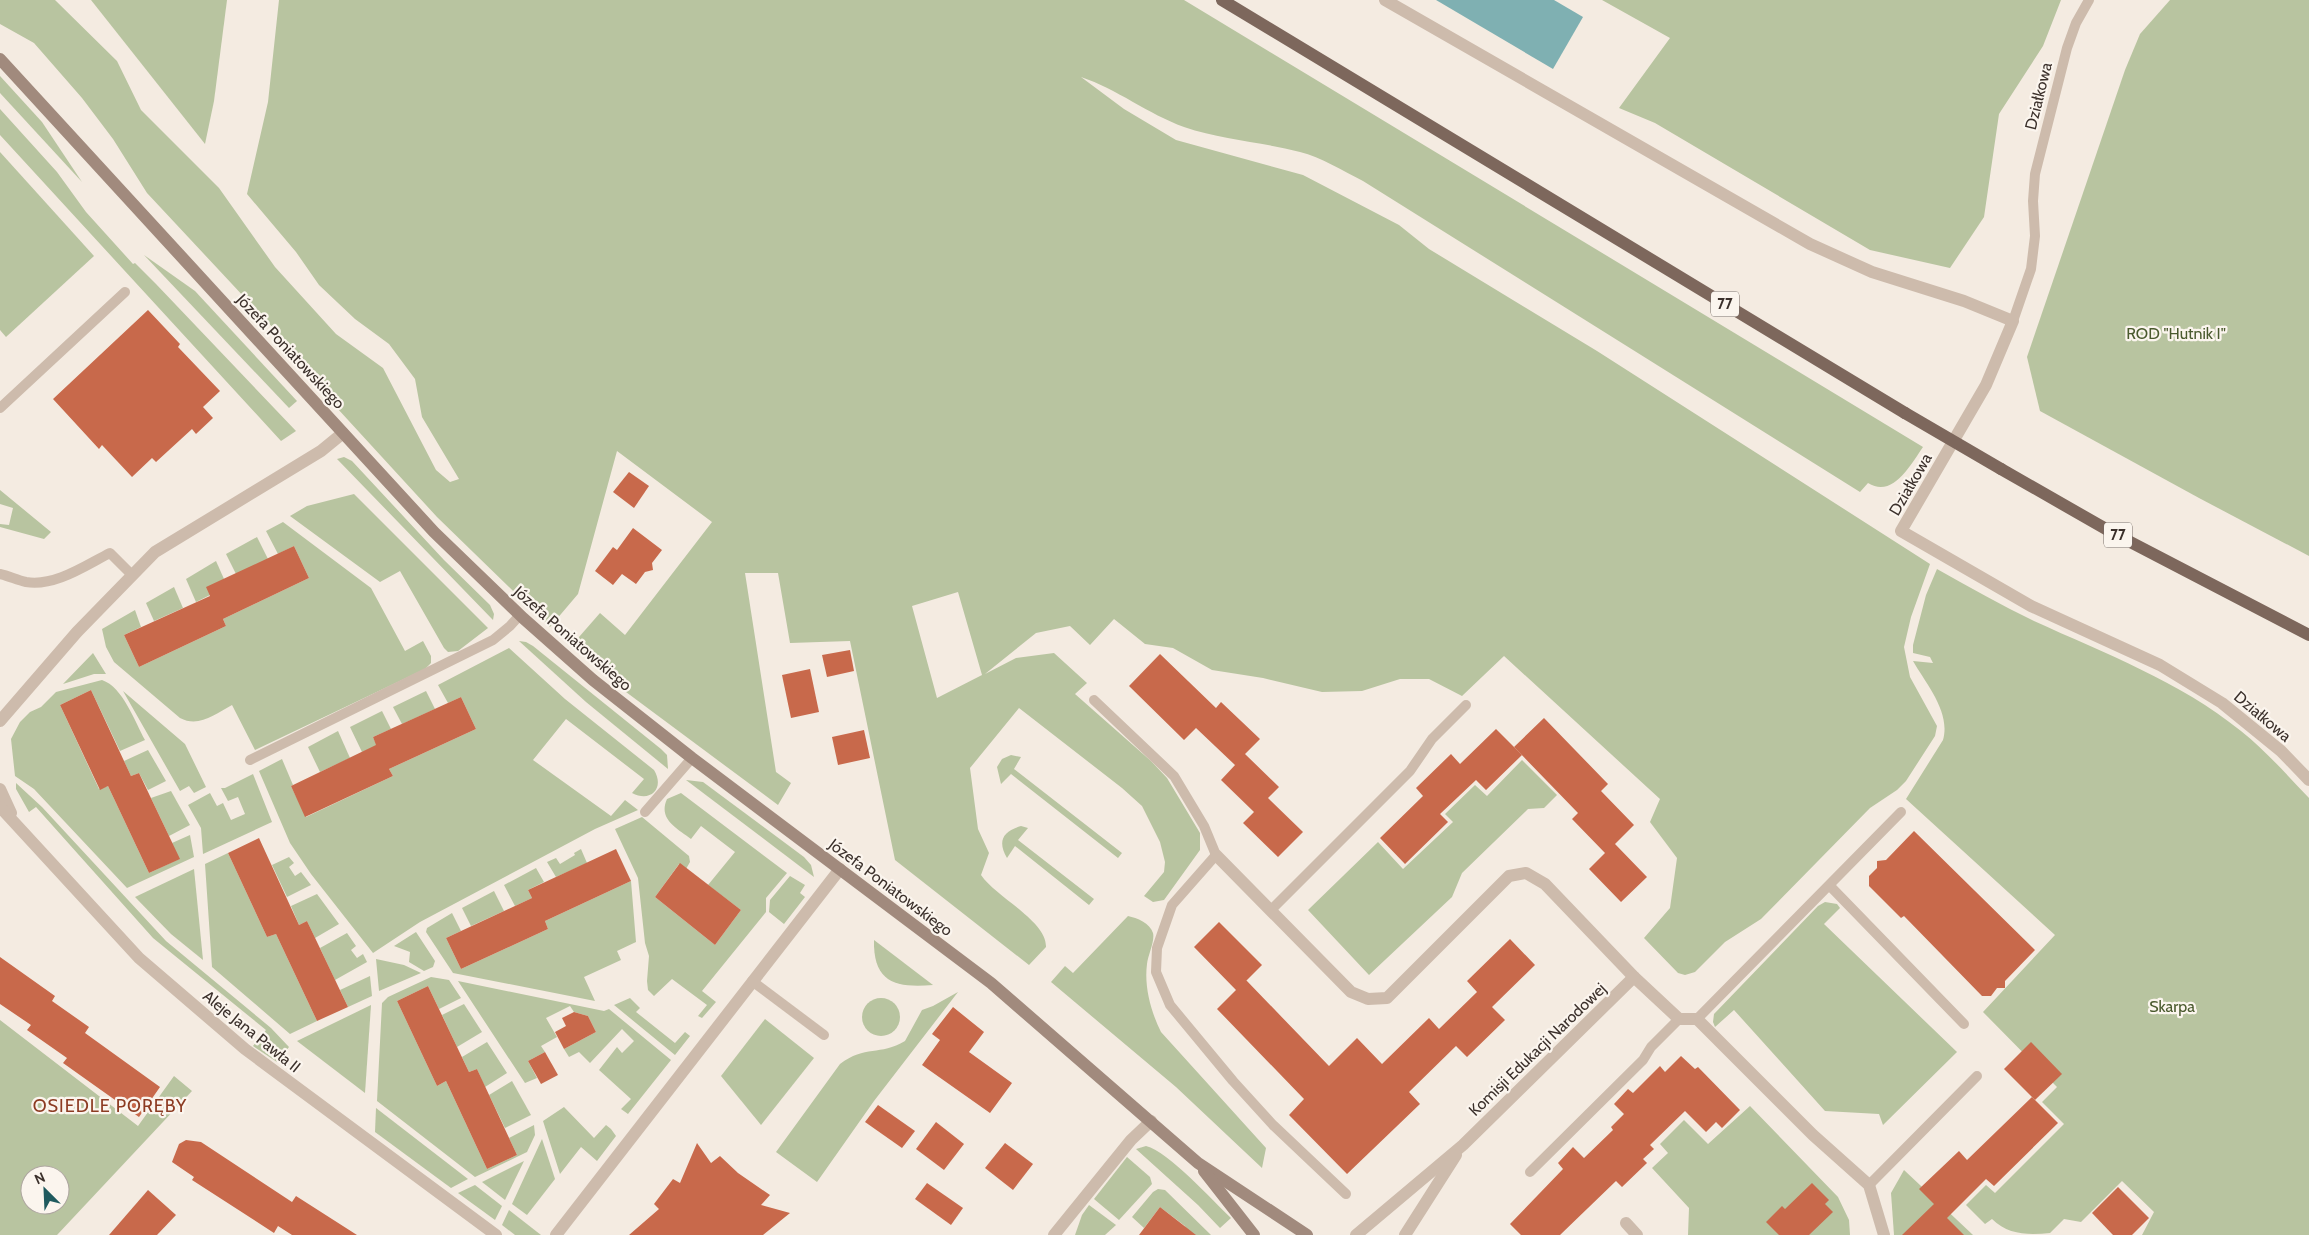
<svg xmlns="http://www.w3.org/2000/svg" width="2309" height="1235" font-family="Cabin,sans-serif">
	<rect width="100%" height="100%" fill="#f4ebe1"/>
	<g fill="#b8c4a0" fill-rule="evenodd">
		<path d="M0 0H55L117 61 141 110 219 188 275 267 336 334 383 368 436 470 450 482 459 479 422 417 415 379 389 344 355 319 319 285 296 252 247 194 268 102 279 0H1184L1923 447C1911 464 1893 499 1868 483L1860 492 1363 181C1343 171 1321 157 1300 152 1262 142 1222 140 1184 127 1148 114 1117 89 1081 77L1124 109 1176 140 1303 175 1399 225 1429 249 1597 351 1930 564 1911 617 1904 647 1910 677 1937 726 1935 736 1906 781 1897 790 1870 808 1761 919 1725 942 1695 972 1685 975 1678 973 1644 938 1670 908 1677 858 1650 822 1660 799 1504 656 1462 696 1429 679H1400L1362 691 1322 692 1263 678 1212 670 1173 648 1145 644 1114 619 1090 645 1070 626 1036 633 985 674 1016 658 1054 653 1087 683 1075 694 1151 761 1167 778 1200 833V850L1164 900 1153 902 1144 896 1164 872 1165 862 1160 842 1142 806 1122 788 1019 708 970 768 978 829 989 853 981 875C997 898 1047 921 1046 947L1029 965 895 860 850 641 790 643 778 573H745L776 772 791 783 778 805 626 692 572 645 600 613 625 635 712 522 617 451 578 594 550 627 437 517 326 396 331 390 147 193 113 139 82 98 34 43 0 24ZM958 592 982 675 937 698 912 606Z"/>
		<polygon points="91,0 227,0 214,101 205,144"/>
		<polygon points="1602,0 2061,0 2043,46 1999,114 1984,217 1950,268 1870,250 1655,123 1619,108 1670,38"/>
		<polygon points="2170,0 2309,0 2309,556 2199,498 2040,411 2027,357 2125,70 2140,34"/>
		<polygon points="0,76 42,122 82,182 0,93"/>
		<polygon points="0,109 57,172 86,212 133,264 135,263 156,284 296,431 281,441 0,135"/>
		<polygon points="0,152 94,256 6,337 0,330"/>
		<polygon points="144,255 195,291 297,401 289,408"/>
		<polygon points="344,457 352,461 444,560 490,605 494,614 493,620 337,459"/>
		<polygon points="0,490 51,532 44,539 0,527 0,524 9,525 13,508 0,504"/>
		<polygon points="354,494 488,628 458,651 448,652 444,648 400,571 380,582 290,516 307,506"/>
		<path d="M283 522 371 588 405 651 423 641 431 656V663L425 669 255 750 232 705C215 714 199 728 180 718L114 662 106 647 102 629 135 610 141 627 124 635 139 667 226 626 223 619 309 578 294 546 278 554 266 531Z"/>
		<polygon points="257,537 268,559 236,574 226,554"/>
		<polygon points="216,561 224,579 210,595 196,602 186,579"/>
		<path d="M1937 569C1969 587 2001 605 2034 621 2106 654 2179 681 2241 731 2266 751 2287 775 2309 798V1235H2142L2154 1212 2122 1181 2081 1222 2064 1219 2050 1233C2028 1235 2008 1235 1992 1219L1985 1224 1966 1205 1986 1185 1995 1193 2064 1124 2042 1102 2057 1087 1983 1012 2055 935 1906 799 1943 740C1951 712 1926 684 1913 661L1933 663 1930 657 1913 653V645L1926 595Z"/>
		<polygon points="174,587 183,608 154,621 146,603"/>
		<polygon points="519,641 526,642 533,646 661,749 667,755 668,769 586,702"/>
		<path d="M509 648 565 699 654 770C665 788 651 803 632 793L644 779 566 719 533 760 611 816 625 800 638 810 595 829 420 922 373 953 311 874 290 843 259 771 282 759 293 785 291 786 306 817 393 776 389 769 476 729 461 697 448 703 438 685Z"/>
		<polygon points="93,653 106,674 94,674 63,684"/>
		<path d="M102 680C123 687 135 722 145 740L120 751 91 690 60 705 99 789 108 786 149 873 179 859 172 843 190 835 194 857 127 888 34 789 15 776 11 739 20 722 30 712 41 707 56 692Z"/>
		<polygon points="123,691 185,744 206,787 194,793 189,786 180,791"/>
		<polygon points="426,691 435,709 402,724 393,707"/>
		<polygon points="382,711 391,729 373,737 377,746 362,752 350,727"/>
		<polygon points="338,731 350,758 320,772 308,747"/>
		<polygon points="148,750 166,781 148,790 139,773 131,776 124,761"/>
		<polygon points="1011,755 1021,757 1014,769 1122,853 1118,858 1011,774 1001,784 997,767 1002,759"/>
		<polygon points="1522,760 1557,795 1544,808 1528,809 1462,873 1452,897 1369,975 1308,910 1378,842 1403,869 1453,822 1445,814 1475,785 1487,796"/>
		<polygon points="253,774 272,822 203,854 201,828 188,805 210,793 217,806 223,803 231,820 245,814 238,797 228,801 221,788 225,788"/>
		<polygon points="686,780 703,782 804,857 811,865 814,877"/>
		<polygon points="16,783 42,807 166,941 271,1028 289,1047 277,1062 253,1046 266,1030 153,938 36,807 29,812 16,789"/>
		<polygon points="171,791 190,825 169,836 151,798"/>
		<path d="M681 793 787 873 766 898V912L702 991 716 1002 702 1018 698 1016 707 1005 672 979 654 996 648 990 647 981 649 956 645 943 638 878 615 829 642 817 689 856 690 862 686 869 679 864 655 897 715 945 741 910 708 885 735 852 701 826 691 839C676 828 658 819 667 799Z"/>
		<path d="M1021 826 1028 828 1018 840 1094 899 1089 905 1015 846 1007 858C997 841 1003 831 1021 826Z"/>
		<polygon points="581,849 587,863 556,877 547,862 556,858 560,864 575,855 574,853"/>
		<polygon points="228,853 267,937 276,934 317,1021 290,1034 212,967 205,864"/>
		<polygon points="289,857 294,863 289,867 295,876 301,872 311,885 287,897 272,865"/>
		<polygon points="536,868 544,882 528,890 532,898 515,906 504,885"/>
		<polygon points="194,869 203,960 171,934 135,897"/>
		<polygon points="790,876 805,885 800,893 805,897 784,924 769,912 770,900"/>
		<polygon points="631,881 636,942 617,951 621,960 584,977 595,1001 453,973 426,932 427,928 452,913 461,931 446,938 461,969 548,929 545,921"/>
		<polygon points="494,891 504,911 471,926 462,908"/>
		<polygon points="317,894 339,924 315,938 307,921 299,925 291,906"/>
		<polygon points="1825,902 1837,904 1840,908 1824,924 1957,1052 1883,1125 1879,1114 1825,1111 1734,1010 1715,1027 1713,1022 1714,1014 1818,906"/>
		<path d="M1128 916C1137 918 1150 923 1153 933 1155 941 1148 955 1147 964 1144 987 1151 1012 1161 1032L1266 1148 1262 1168 1176 1087 1051 982 1065 966 1073 973Z"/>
		<polygon points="416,932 435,961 433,967 424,971 409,962 410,952 394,946"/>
		<polygon points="347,933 356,946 351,950 357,958 363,954 367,962 335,980 320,948"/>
		<path d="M874 940 933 985C896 988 873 983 874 940Z"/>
		<polygon points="376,959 404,965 421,973 379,991"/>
		<polygon points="370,976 372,996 348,1007 340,990"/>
		<polygon points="431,977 449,980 461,998 439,1009 428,986 397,1001 437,1086 446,1081 487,1169 517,1155 509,1138 534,1125 535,1135 527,1152 475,1177 377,1101 382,1003 388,997"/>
		<polygon points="458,981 604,1011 609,1009 671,1060 628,1114 621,1109 631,1099 599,1070 617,1047 622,1053 634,1041 622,1029 590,1063 579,1052 569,1057 564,1049 596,1032 588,1016 574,1012 570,1006 546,1018 557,1037 541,1046 545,1052 528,1061 537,1078 525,1083"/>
		<path d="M958 992 874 1101 817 1182 776 1152 840 1064C865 1045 880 1056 905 1041L922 1010 933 1006Z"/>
		<circle cx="881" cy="1017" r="19"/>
		<polygon points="630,998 640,1008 636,1012 675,1043 685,1032 690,1036 675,1055 614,1005"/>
		<polygon points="464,1004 482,1032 457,1047 442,1015"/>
		<polygon points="371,1005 365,1093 297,1041"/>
		<polygon points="765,1019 814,1058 761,1125 721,1076"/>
		<path d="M0 1020 138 1126 174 1076 192 1091 57 1235H0ZM30 1175H60V1205H30Z"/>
		<polygon points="487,1042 507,1073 485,1087 477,1069 469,1072 462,1057"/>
		<polygon points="512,1081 531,1115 505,1128 489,1095"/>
		<polygon points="1750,1106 1838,1197 1849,1220 1850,1235 1688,1235 1689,1208 1652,1168 1668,1153 1660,1144 1684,1120 1708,1144"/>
		<polygon points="564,1107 594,1138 606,1125 611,1129 616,1136 597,1161 581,1147 560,1174 543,1121"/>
		<polygon points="376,1108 468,1179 451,1188 375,1132"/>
		<polygon points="542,1139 555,1179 527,1215 512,1204"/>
		<path d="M1146 1146C1169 1152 1212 1200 1231 1218L1220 1228 1198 1205 1136 1149Z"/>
		<polygon points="1127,1157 1150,1177 1152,1184 1119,1220 1094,1199"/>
		<polygon points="524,1161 505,1200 482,1182"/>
		<polygon points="1904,1170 1973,1235 1894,1235 1891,1193"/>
		<polygon points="475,1185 502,1206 495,1220 458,1193"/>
		<polygon points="1158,1189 1165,1190 1211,1235 1188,1235 1185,1226 1160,1207 1144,1228 1132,1217 1153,1192"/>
		<polygon points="1089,1205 1116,1225 1105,1235 1075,1235 1082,1215"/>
		<polygon points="509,1210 541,1235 515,1235 502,1225"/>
	</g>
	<polygon fill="#7fb0b2" points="1436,0 1554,0 1583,17 1553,69"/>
	<g fill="#c8694b">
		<polygon points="148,310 180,344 178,347 220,391 203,407 213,418 196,434 192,429 156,462 152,458 132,477 102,445 99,449 53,399"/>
		<polygon points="629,472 649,486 634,508 613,492"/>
		<polygon points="633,528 662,550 652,563 653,570 645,572 636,584 622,574 613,585 595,571 613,547 617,550"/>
		<polygon points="294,546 309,578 223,619 226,626 139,667 124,635 210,596 206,587"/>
		<polygon points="850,650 854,671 827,677 822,655"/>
		<polygon points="1160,654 1216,708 1221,702 1260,739 1245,754 1279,787 1268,798 1303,832 1278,857 1243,823 1254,812 1221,780 1236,764 1235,765 1196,728 1184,740 1129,686"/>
		<polygon points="810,669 819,712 791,718 782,675"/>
		<polygon points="91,690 131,776 139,773 180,859 149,873 108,786 100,790 60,705"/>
		<polygon points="461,697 476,729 389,769 393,776 305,817 291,786 376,745 373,737"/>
		<polygon points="1544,718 1608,784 1601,791 1634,825 1615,844 1647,877 1621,902 1589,869 1605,853 1572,819 1578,813 1514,747"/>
		<polygon points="1496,729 1522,755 1486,790 1476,780 1440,814 1448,822 1405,864 1380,838 1423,796 1416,788 1451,754 1460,764"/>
		<polygon points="864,730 870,758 838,765 832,737"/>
		<polygon points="1914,831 2035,950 2005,981 2005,988 1997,988 1991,996 1982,996 1904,916 1901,918 1869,886 1869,876 1877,868 1877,861 1886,860"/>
		<polygon points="259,838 299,925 307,921 348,1007 317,1021 276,934 267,937 228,853"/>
		<polygon points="616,849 631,881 545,921 548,929 461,969 446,938 532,898 528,890"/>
		<polygon points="680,863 741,910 715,945 655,897"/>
		<polygon points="1219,922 1262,965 1242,985 1246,980 1329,1066 1357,1038 1382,1064 1429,1018 1439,1029 1477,992 1467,981 1510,939 1535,965 1492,1007 1505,1020 1467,1057 1456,1046 1409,1092 1420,1104 1347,1174 1289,1115 1304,1099 1217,1009 1236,990 1194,947"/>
		<polygon points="0,957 55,996 52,1001 89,1027 85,1033 160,1087 139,1117 63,1063 67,1058 27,1030 31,1025 0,1004"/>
		<polygon points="428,986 469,1072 477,1069 517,1155 487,1169 446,1081 437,1086 397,1001"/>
		<polygon points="953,1007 984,1032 969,1052 1012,1083 990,1113 922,1065 940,1040 932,1034"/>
		<polygon points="574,1012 588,1016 596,1032 564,1049 555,1032 566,1026 562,1018"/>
		<polygon points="2031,1042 2062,1074 2035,1100 2004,1069"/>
		<polygon points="545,1052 558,1075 541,1084 528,1061"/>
		<polygon points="1681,1056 1695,1069 1698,1067 1740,1110 1722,1128 1716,1122 1706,1132 1685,1111 1650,1145 1654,1149 1643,1159 1647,1163 1622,1187 1616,1181 1560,1235 1521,1235 1510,1224 1563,1169 1558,1163 1573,1147 1584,1158 1613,1130 1611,1127 1624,1114 1614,1104 1628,1089 1633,1093 1660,1066 1665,1072"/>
		<polygon points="2032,1097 2058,1123 1994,1186 1986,1179 1947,1218 1964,1235 1902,1235 1934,1204 1919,1189 1959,1151 1967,1160"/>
		<polygon points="878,1105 915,1131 902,1148 865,1122"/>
		<polygon points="936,1122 964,1144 944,1170 916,1149"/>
		<polygon points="186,1140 201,1142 292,1202 296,1196 357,1235 292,1235 278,1226 274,1233 192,1180 194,1177 172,1162 179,1144"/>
		<polygon points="697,1143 711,1163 720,1156 738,1173 770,1195 761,1205 790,1213 763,1235 629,1235 659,1209 654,1204 673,1179 680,1183"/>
		<polygon points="1005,1143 1033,1164 1013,1190 985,1168"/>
		<polygon points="927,1183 963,1208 951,1225 915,1199"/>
		<polygon points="1812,1183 1829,1200 1825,1204 1833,1212 1809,1235 1779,1235 1766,1222 1782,1206 1785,1209"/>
		<polygon points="2118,1187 2149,1218 2132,1235 2113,1235 2092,1213"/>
		<polygon points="148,1190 176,1215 157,1235 109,1235"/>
		<polygon points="1160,1207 1196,1235 1139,1235"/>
	</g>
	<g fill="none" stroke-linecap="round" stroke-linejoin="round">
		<g stroke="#cdbbac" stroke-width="10">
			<polyline points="2013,321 2031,269 2035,236 2033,201 2035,174 2067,48 2076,23 2089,0"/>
			<polyline points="0,408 125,292"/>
			<path d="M0 574C9 576 17 580 26 582 55 587 86 565 110 553L132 575"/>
			<polyline points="1094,700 1174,776 1204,826 1216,855 1172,905 1157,948 1156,972 1170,1005 1233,1081 1273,1125 1346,1194"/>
			<polyline points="250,760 493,640 510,626 520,615"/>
			<polyline points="645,812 692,758"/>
			<polyline points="1830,886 1964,1024"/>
			<polyline points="1271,910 1410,771 1432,739 1466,705"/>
			<polyline points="752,981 824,1035"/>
			<polyline points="1697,1019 1901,812"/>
			<polyline points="1530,1172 1643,1060 1651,1047 1679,1019"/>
			<polyline points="1869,1185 1977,1076"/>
		</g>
		<g stroke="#cdbbac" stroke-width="12">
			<polyline points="1385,0 1810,244 1872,272 1964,301 2013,321 1986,385 1901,531 2031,606 2160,665 2222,703 2281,751 2309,780"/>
			<polyline points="0,721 77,632 155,552 321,451 343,433"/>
			<polyline points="0,789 11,813"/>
			<polyline points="0,807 139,958 245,1049 496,1235"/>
			<polyline points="1216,855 1351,992 1368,999 1387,998 1509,876 1526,873 1545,884 1634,977 1679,1019 1697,1019 1813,1135 1869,1185 1884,1235"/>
			<polyline points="1626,1223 1637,1235"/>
			<polyline points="556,1235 840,869"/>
			<polyline points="1054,1235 1131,1140 1151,1121"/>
			<polyline points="1356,1235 1463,1145 1634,977"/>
			<polyline points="1405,1235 1456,1155"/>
		</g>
		<g stroke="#a18a7d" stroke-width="12">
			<polyline points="0,59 434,532 523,618 593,680 692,758 991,983 1198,1163 1307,1235"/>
			<polyline points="1204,1171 1254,1235"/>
		</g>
		<g stroke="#7d675c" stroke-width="12">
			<polyline points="1222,0 1905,413"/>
			<polyline points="2001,469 2113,533 2309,635"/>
		</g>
		<polyline stroke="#7d675c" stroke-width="12" points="1905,413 2001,469"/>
	</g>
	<g text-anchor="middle" stroke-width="4.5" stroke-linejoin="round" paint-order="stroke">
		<g fill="#fbf5ee" stroke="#756b66" stroke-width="1">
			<rect x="1711" y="291.5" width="28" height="25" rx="4"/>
			<rect x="2104" y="522.5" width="28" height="25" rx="4"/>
		</g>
		<g font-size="15" font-weight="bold" fill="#3b302b">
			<text x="1725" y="309">77</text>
			<text x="2118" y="540">77</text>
		</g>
		<g font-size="16" fill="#3b302b" stroke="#fbf5ee">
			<text transform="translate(2038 96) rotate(-76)" y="6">Działkowa</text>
			<text transform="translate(291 351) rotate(47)" y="6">Józefa Poniatowskiego</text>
			<text transform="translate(1910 484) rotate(-60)" y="6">Działkowa</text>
			<text transform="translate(573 638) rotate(41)" y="6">Józefa Poniatowskiego</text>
			<text transform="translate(2263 716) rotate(40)" y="6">Działkowa</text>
			<text transform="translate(891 887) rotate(37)" y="6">Józefa Poniatowskiego</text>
			<text transform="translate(252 1031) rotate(39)" y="6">Aleje Jana Pawła II</text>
			<text transform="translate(1537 1049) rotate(-44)" y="6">Komisji Edukacji Narodowej</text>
		</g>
		<g font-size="16" fill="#4a5a2e" stroke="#fbf5ee">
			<text x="2176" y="339">ROD "Hutnik I"</text>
			<text x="2172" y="1012">Skarpa</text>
		</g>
		<g font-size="18" letter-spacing="1" fill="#8c3b22" stroke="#fbf5ee">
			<text x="110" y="1112">OSIEDLE PORĘBY</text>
		</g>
	</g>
	<g transform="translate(45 1190) rotate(336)"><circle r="24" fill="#fbf5ee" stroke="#aea6a0"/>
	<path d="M0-4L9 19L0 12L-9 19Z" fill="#1f5a5e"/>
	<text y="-8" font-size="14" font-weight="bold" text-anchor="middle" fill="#3b302b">N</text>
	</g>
</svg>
